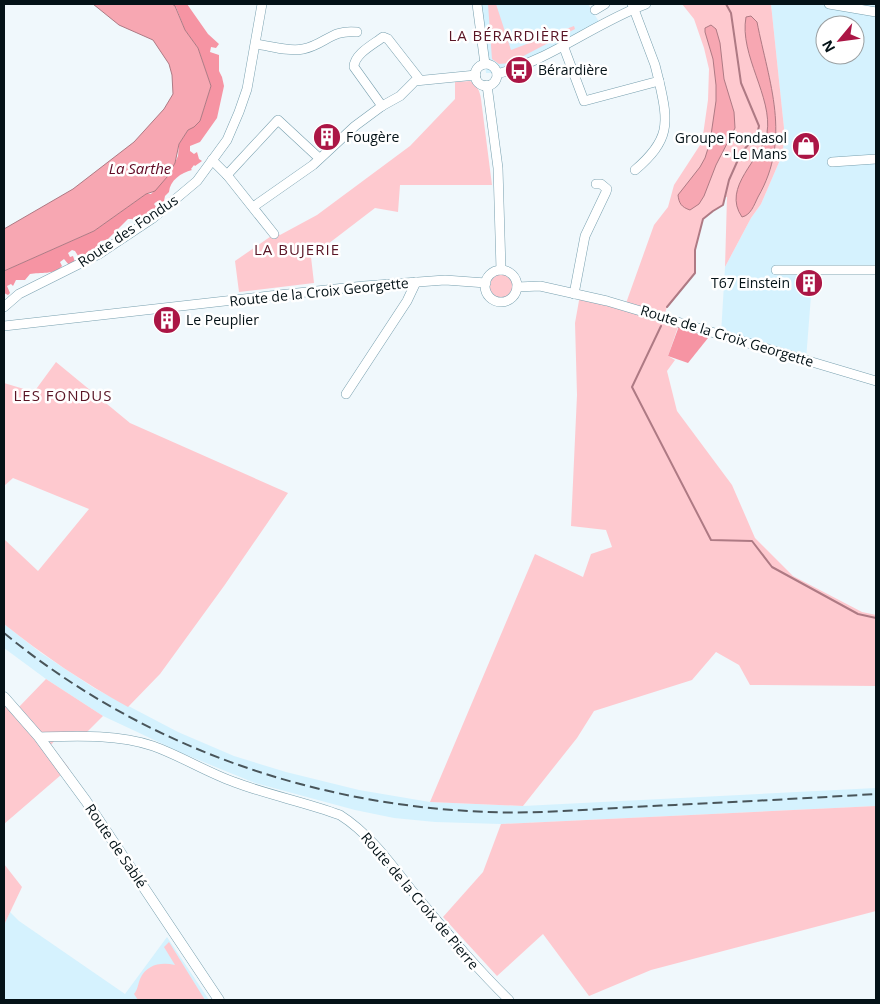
<svg xmlns="http://www.w3.org/2000/svg" width="880" height="1004" font-family="'Open Sans',sans-serif">
	<rect width="100%" height="100%" fill="#f0f8fc"/>
	<g fill="#d5f2fe" fill-rule="evenodd">
		<polygon points="477,4 588,4 601,25 497,73 486,73"/>
		<path d="M771 4H876V270H813L806 360 721 334 725 267 751 218 761 204 783 153 784 128ZM825 25H855V55H825Z"/>
		<polygon points="4,624 41,653 94,688 178,732 234,756 286,772 359,790 430,802 523,806 876,788 876,806 501,824 435,822 394,818 355,810 255,783 218,768 182,753 103,716 46,679 4,648"/>
		<polygon points="10,912 19,921 125,994 167,937 209,1000 4,1000 4,925"/>
	</g>
	<g fill="#fec9cf">
		<polygon points="488,4 496,4 511,50 574,26 575,29 510,63 499,64 492,59"/>
		<polygon points="682,4 771,4 784,128 783,153 761,204 751,218 725,267 727,197 725,197 723,205 713,211 703,219 695,250 695,273 667,307 664,316 680,321 668,356 675,360 667,371 677,411 732,485 755,538 793,576 862,612 876,615 876,686 750,685 739,665 716,652 692,680 594,711 577,738 523,806 430,802 535,554 583,577 591,554 612,547 606,530 571,526 577,395 575,323 580,295 625,306 654,225 668,207 674,185 702,142 708,100 709,69 704,48 694,19"/>
		<path d="M470 81C477 85 480 91 481 99L492 185H400L398 212 375 208 311 257 314 283 239 292 235 261 277 232 280 235 317 215 410 146 455 99V82Z"/>
		<circle cx="501" cy="286" r="12"/>
		<path d="M56 362 130 423 288 493 224 586 160 674 128 707C84 683 43 655 4 624V539L38 571 89 509 13 478 4 486V383L34 392Z"/>
		<polygon points="46,679 103,716 78,741 55,740 51,745 69,768 4,824 4,696 18,708"/>
		<polygon points="876,806 876,911 651,970 589,996 543,934 497,976 443,917 483,872 501,824"/>
		<polygon points="4,864 22,887 4,925"/>
		<path d="M169 942 205 1000H206H138L134 994C138 989 138 984 140 979 147 964 161 962 175 965L164 947Z"/>
	</g>
	<g fill="#f694a3">
		<path d="M172 4H187L208 34 219 44 216 48 211 47 210 52 219 55V71L222 77 224 86 217 118 200 142 190 146V151L194 154 197 152 199 159 202 161 195 166 194 165 191 169 192 170C181 173 170 180 169 192L165 196 163 206H160L156 202 154 204 157 208 153 212 139 220 136 216 133 218 137 224 132 219H128L107 240 100 241 102 245 98 248 88 251 86 256 80 259 75 251 72 250 68 253 70 257 73 256 75 262 69 265 64 259 60 262 62 266C55 275 40 272 30 274L25 280H16L13 286 11 284 7 286 10 293 8 295 4 293V271L94 231 146 194H151L167 177 172 169 178 156 179 144 188 130 200 121 211 86 198 48 185 30 176 7Z"/>
		<polygon points="679,326 708,338 688,363 668,356"/>
	</g>
	<g fill="#f7a7b2" stroke="#ae7a84">
		<polygon points="93,4 172,4 175,6 185,30 198,48 211,86 200,121 194,127 188,130 179,144 175,163 167,177 155,191 146,194 94,231 4,271 4,229 73,189 134,142 164,109 173,94 172,75 169,64 153,40 119,25"/>
		<path d="M751 16 757 22C769 83 792 138 758 197 754 205 751 215 742 217 721 187 762 159 767 133 773 97 739 55 746 17Z"/>
		<path d="M711 25 716 29 720 43 724 79 734 112 735 128 716 165 704 196 699 204 690 210C681 207 679 203 678 195L700 167 705 158 710 142 716 101V85L713 59 705 32V28Z"/>
	</g>
	<g fill="none" stroke-linecap="round" stroke-linejoin="round">
		<g stroke="#ae7a84" stroke-width="2">
			<polyline points="667,307 695,273 695,250 703,219 713,211 723,205 729,180 741,153 757,135 759,126 741,83 731,13 726,4"/>
			<polyline points="661,326 632,387 711,540 752,541 772,567 858,614 876,618"/>
		</g>
		<defs>
			<g id="minor">
				<polyline points="477,4 485,64"/>
				<polyline points="829,4 876,12"/>
				<polyline points="595,10 605,4"/>
				<path d="M256 44C271 46 288 52 303 49 325 45 331 29 357 32"/>
				<polyline points="563,45 584,101 659,81 655,65 632,4"/>
				<circle cx="486" cy="75" r="11"/>
				<path d="M497 74C550 60 595 23 646 4"/>
				<polyline points="487,85 498,168 501,270"/>
				<path d="M382 106 354 67C354 54 374 44 383 37L388 39 420 80"/>
				<polyline points="212,160 227,175 274,234"/>
				<polyline points="832,162 876,159"/>
				<path d="M635 170C670 140 669 124 659 81"/>
				<polyline points="227,175 278,120 319,158"/>
				<polyline points="253,207 313,165 355,126 382,106 400,96 415,81 476,75"/>
				<polyline points="776,270 876,270"/>
				<circle cx="501" cy="286" r="16"/>
				<polyline points="517,287 540,286 607,301 876,381"/>
				<polyline points="574,294 585,236 606,192 607,189 601,184 596,184"/>
				<polyline points="4,307 19,294 99,254 153,218 197,181 227,140 239,112 247,89 262,4"/>
				<polyline points="4,326 269,296 364,286 445,280 486,283"/>
				<polyline points="346,394 407,301 416,282"/>
				<path d="M39 737C76 736 117 734 153 746 181 756 206 772 234 782 268 795 305 802 340 815 370 834 391 864 413 892 444 929 474 966 509 1000"/>
			</g>
			<polyline id="major" points="4,697 39,737 86,801 219,1000"/>
		</defs>
		<use href="#minor" stroke="#78a0af" stroke-width="10"/>
		<use href="#major" stroke="#78a0af" stroke-width="11"/>
		<use href="#minor" stroke="#fff" stroke-width="9"/>
		<use href="#major" stroke="#fff" stroke-width="10"/>
		<path stroke="#49555a" stroke-width="2" stroke-dasharray="10 5" stroke-linecap="butt" d="M4 633C135 741 299 801 468 811 523 815 578 810 633 807 714 803 795 799 876 794"/>
	</g>
	<defs>
		<symbol id="bus-disc" viewBox="-11 -11 22 22"><circle r="9.5" fill="#ab1645" stroke="#fff"/><path d="M-5-6H5V4H4V6H2V4H-2V6H-4V4H-5ZM-3.5-4V0h7V-4ZM-3.5 1.2v1.5H-2V1.2ZM2 1.2v1.5H3.5V1.2Z" fill="#fff"/></symbol>
		<symbol id="building-disc" viewBox="-11 -11 22 22"><circle r="9.5" fill="#ab1645" stroke="#fff"/><path d="M-4-6H4V6H1V3H-1V6H-4ZM-2.5-4.3h1.7v1.8h-1.7ZM.8-4.3h1.7v1.8H.8ZM-2.5-1h1.7V.8h-1.7ZM.8-1h1.7V.8H.8Z" fill="#fff"/></symbol>
		<symbol id="shop-disc" viewBox="-11 -11 22 22"><circle r="9.5" fill="#ab1645" stroke="#fff"/><path d="M-5-2.5h2.3a2.7 3.5 0 0 1 5.4 0H5L5.5 6h-11ZM-1.5-2.5h3a1.5 2.3 0 0 0-3 0Z" fill="#fff"/></symbol>
	</defs>
	<g fill-rule="evenodd">
		<use href="#bus-disc" x="503" y="54" width="32" height="32"/>
		<use href="#building-disc" x="311" y="121" width="32" height="32"/>
		<use href="#shop-disc" x="790" y="130" width="32" height="32"/>
		<use href="#building-disc" x="793" y="267" width="32" height="32"/>
		<use href="#building-disc" x="151" y="304" width="32" height="32"/>
	</g>
	<g text-anchor="middle" stroke-width="5" stroke-linejoin="round" paint-order="stroke">
		<g font-size="14" fill="#041217" stroke="#fff" text-anchor="start">
			<text x="538" y="75">Bérardière</text>
			<text x="346" y="142">Fougère</text>
			<text x="787" y="143" text-anchor="end">Groupe Fondasol<tspan x="787" dy="16">- Le Mans</tspan></text>
			<text x="790" y="288" text-anchor="end">T67 Einstein</text>
			<text x="186" y="325">Le Peuplier</text>
		</g>
		<g font-size="14" fill="#041217" stroke="#fff">
			<text transform="translate(128 231) rotate(-34)" y="5">Route des Fondus</text>
			<text transform="translate(319 292) rotate(-6)" y="5">Route de la Croix Georgette</text>
			<text transform="translate(727 336) rotate(17)" y="5">Route de la Croix Georgette</text>
			<text transform="translate(116 846) rotate(56)" y="5">Route de Sablé</text>
			<text transform="translate(420 901) rotate(50)" y="5">Route de la Croix de Pierre</text>
		</g>
		<g font-size="15" letter-spacing="1" fill="#591525" stroke="#fff">
			<text x="509" y="41">LA BÉRARDIÈRE</text>
			<text x="297" y="255">LA BUJERIE</text>
			<text x="63" y="401">LES FONDUS</text>
		</g>
		<g font-size="15" font-style="italic" fill="#600823" stroke="#fff">
			<text x="140" y="174">La Sarthe</text>
		</g>
	</g>
	<rect width="880" height="1004" fill="none" stroke="#041217" stroke-width="10"/>
	<g transform="translate(840 40) rotate(241)"><circle r="24" fill="#ffffff" stroke="#9ba0a2"/>
	<path d="M0-4L9 19L0 12L-9 19Z" fill="#ab1645"/>
	<text y="-8" font-size="14" font-weight="bold" text-anchor="middle" fill="#041217">N</text>
	</g>
</svg>
